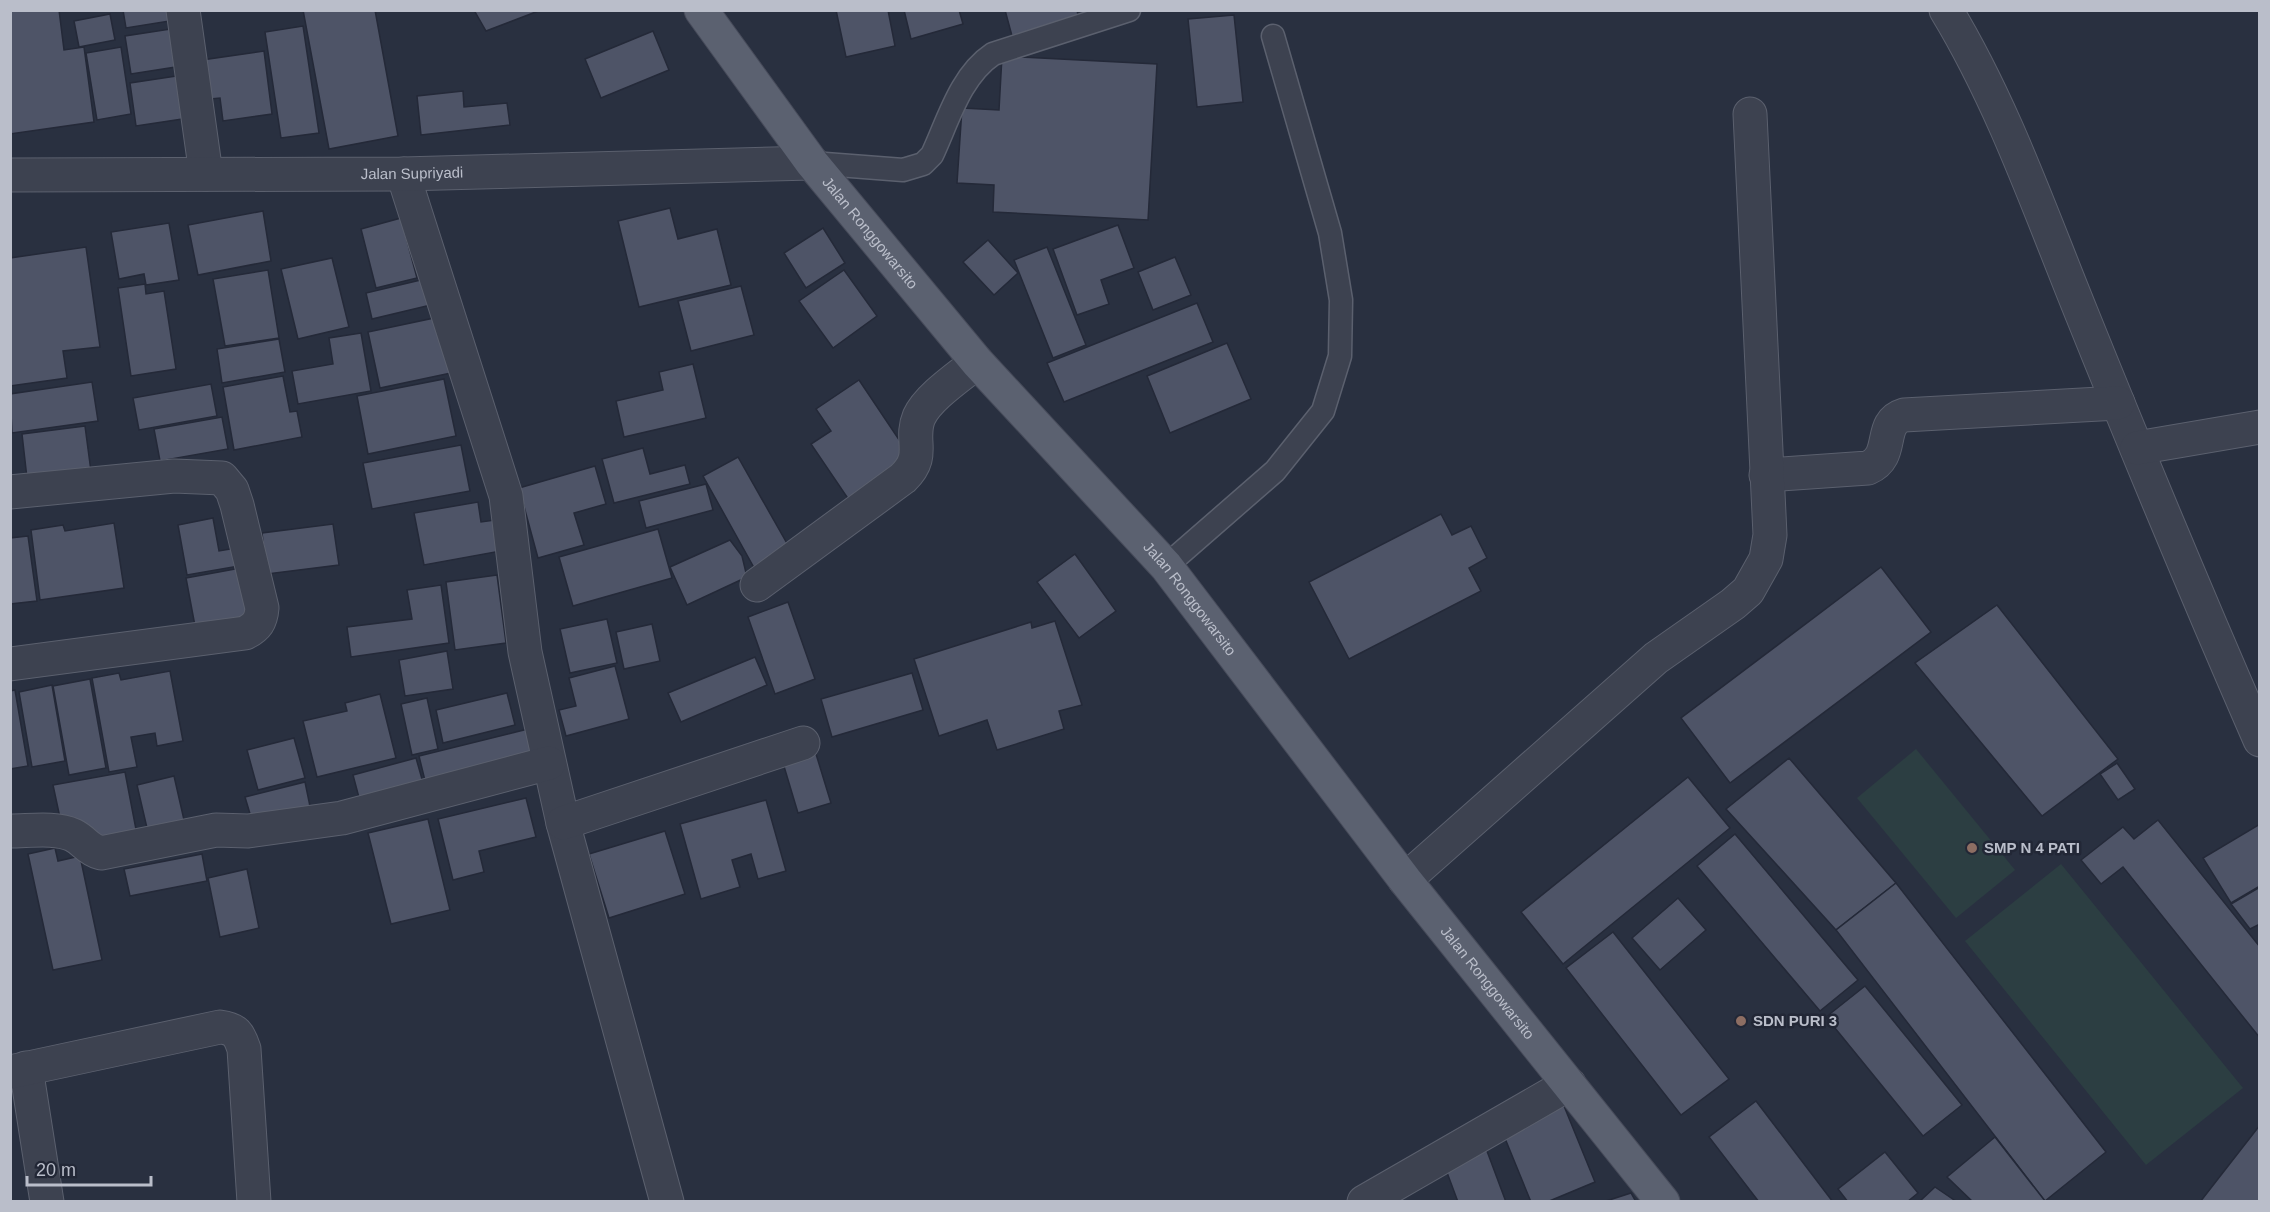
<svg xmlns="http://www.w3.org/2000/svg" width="2270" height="1212" font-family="Arial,sans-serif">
	<rect width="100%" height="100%" fill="#293040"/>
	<g fill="#2c3e42">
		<polygon points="1916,749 2015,870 1956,918 1857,798"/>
		<polygon points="2061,864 2243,1088 2146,1165 1965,941"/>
	</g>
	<g fill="#4e5467" stroke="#242938" stroke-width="1.5">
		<polygon points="10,10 59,10 64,50 84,47 94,122 10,134"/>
		<polygon points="123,10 174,10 176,20 126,28"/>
		<polygon points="303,10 375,10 398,136 329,149"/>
		<polygon points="474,10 541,10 486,31"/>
		<polygon points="836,10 888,10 895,46 846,57"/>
		<polygon points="904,10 959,10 963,24 911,39"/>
		<polygon points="1005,10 1077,10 1079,20 1012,36"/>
		<polygon points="110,14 115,40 79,47 74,21"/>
		<polygon points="1234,15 1243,102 1197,107 1188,19"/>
		<polygon points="303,26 319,133 281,138 265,32"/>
		<polygon points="177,28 182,66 131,74 125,36"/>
		<polygon points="653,31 669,70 601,98 585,59"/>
		<polygon points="121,47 131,114 97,120 86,53"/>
		<polygon points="264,51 272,114 223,121 220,98 200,100 195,61"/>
		<polygon points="1002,56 1157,64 1148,220 993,212 994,185 957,183 962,108 999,110"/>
		<polygon points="183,75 189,118 136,126 130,83"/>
		<polygon points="463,91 464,107 507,103 510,125 421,135 417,96"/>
		<polygon points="670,208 678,239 717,229 731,285 639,307 618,221"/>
		<polygon points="263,211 271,261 198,275 188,225"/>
		<polygon points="401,218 417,278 376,288 361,229"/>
		<polygon points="169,223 179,280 146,285 144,274 119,279 111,232"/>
		<polygon points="1118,225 1134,268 1101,280 1109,304 1077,315 1053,249"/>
		<polygon points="823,228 845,263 806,288 784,253"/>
		<polygon points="988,240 1018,273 994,295 963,262"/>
		<polygon points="86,247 100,347 63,351 67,378 10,386 10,258"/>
		<polygon points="1047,247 1086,345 1053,358 1014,260"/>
		<polygon points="1175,257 1191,295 1153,310 1138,272"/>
		<polygon points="332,258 349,327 298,339 281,269"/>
		<polygon points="268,270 279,338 225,346 213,279"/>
		<polygon points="844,270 877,316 833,348 799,301"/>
		<polygon points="429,278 435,304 372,319 366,293"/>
		<polygon points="145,284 146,294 164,291 176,369 131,376 118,288"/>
		<polygon points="741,286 754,335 691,351 678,301"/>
		<polygon points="1197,303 1213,342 1064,402 1047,363"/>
		<polygon points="439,317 451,373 380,388 368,332"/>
		<polygon points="361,333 371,391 298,404 292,371 333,364 329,338"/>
		<polygon points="279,339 285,372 222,383 217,349"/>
		<polygon points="1227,343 1251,399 1170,433 1147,376"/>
		<polygon points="693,364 706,418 624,437 616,401 663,390 659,372"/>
		<polygon points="283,376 290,412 297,411 302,437 234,450 223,387"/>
		<polygon points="444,379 456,436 368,454 357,396"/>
		<polygon points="859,380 914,462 851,503 811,444 831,431 816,409"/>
		<polygon points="92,382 98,421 12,433 10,394"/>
		<polygon points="211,384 217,416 139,430 133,398"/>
		<polygon points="222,417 228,449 160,461 154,429"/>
		<polygon points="85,426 92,479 28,487 22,434"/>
		<polygon points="461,445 470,491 372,509 363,463"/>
		<polygon points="643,448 650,474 685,465 690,484 614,503 602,459"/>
		<polygon points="738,457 793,554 757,573 703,476"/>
		<polygon points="595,466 606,504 574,513 584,545 538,558 519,488"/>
		<polygon points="706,484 713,510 646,528 639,501"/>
		<polygon points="478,502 481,522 495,520 501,551 424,565 414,513"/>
		<polygon points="1441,514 1452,535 1471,526 1487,558 1469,568 1481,591 1349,659 1309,582"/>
		<polygon points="213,518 219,551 236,548 239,566 187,575 178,525"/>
		<polygon points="114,523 124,588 40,600 31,530 63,525 65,531"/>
		<polygon points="333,524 339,565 267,574 262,533"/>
		<polygon points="658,529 672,578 573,606 559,557"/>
		<polygon points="28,536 37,601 10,604 10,538"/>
		<polygon points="730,540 742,556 747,577 687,605 670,567"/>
		<polygon points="1075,554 1116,611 1079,638 1037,582"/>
		<polygon points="246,567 254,617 195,626 186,578"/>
		<polygon points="1881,567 1931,632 1730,783 1681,718"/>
		<polygon points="497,575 506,643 455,650 446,582"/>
		<polygon points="441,585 449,643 351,657 347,627 412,619 407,590"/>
		<polygon points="788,602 815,679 775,694 748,617"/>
		<polygon points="1997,605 2118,759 2042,816 1915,663"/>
		<polygon points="607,619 617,663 570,673 560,629"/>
		<polygon points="1055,621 1082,705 1059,711 1064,729 997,750 987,720 939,736 914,659 1031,622 1032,628"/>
		<polygon points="652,624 660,661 624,669 616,632"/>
		<polygon points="447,651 453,689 405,696 399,660"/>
		<polygon points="755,657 767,685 681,722 668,693"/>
		<polygon points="615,666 629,719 566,736 559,710 576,706 569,678"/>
		<polygon points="170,671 183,741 157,746 155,733 131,737 137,767 109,772 92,678 119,673 121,680"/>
		<polygon points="912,673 923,710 832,737 821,699"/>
		<polygon points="90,679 106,768 69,775 53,686"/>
		<polygon points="52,685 65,761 32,767 19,692"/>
		<polygon points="15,690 28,766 10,769 10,691"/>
		<polygon points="507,693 515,725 443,743 436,710"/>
		<polygon points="380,694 396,758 317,777 303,721 347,711 345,703"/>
		<polygon points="427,698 438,749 412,755 401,704"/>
		<polygon points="528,729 535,755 428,793 419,756"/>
		<polygon points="294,738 305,778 258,790 247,750"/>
		<polygon points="816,754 831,803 798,813 783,763"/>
		<polygon points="416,758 426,793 362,809 353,775"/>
		<polygon points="1789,758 1896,883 1836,930 1726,809"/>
		<polygon points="2117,763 2135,789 2118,800 2100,774"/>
		<polygon points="125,772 139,845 92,847 63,832 53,785"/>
		<polygon points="174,776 187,833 150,841 137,785"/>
		<polygon points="1688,777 1730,828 1563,964 1521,912"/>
		<polygon points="305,782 311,811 253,824 245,797"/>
		<polygon points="526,798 536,837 479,851 484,872 453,880 438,819"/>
		<polygon points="766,800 786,871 758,879 751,854 732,860 740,887 701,899 680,824"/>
		<polygon points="428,819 450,910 391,924 368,833"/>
		<polygon points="2158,820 2260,947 2260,1038 2123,867 2101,884 2081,860 2123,827 2134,839"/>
		<polygon points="2260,824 2260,886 2231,903 2203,858"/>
		<polygon points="665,831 685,894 609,918 589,854"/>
		<polygon points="1735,834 1858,980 1820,1011 1697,866"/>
		<polygon points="55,848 58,861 80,856 102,960 53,970 28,854"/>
		<polygon points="202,854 207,881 130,896 124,869"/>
		<polygon points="247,869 259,928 220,937 208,878"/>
		<polygon points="1896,883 2106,1152 2045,1201 1836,930"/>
		<polygon points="2260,887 2260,924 2250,929 2231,904"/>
		<polygon points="1678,898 1706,930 1660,970 1632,938"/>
		<polygon points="1613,932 1729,1079 1681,1115 1566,968"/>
		<polygon points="1865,986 1962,1105 1923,1136 1826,1017"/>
		<polygon points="1756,1101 1833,1202 1759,1202 1709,1137"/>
		<polygon points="1564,1106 1595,1182 1547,1202 1531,1202 1502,1131"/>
		<polygon points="2260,1125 2260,1202 2200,1202"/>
		<polygon points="1995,1137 2045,1201 1973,1202 1947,1177"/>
		<polygon points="1484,1143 1506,1202 1458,1202 1442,1159"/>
		<polygon points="1885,1152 1918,1193 1907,1202 1848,1202 1838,1189"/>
		<polygon points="1935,1187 1957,1202 1919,1202"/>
		<polygon points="1631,1193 1636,1202 1603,1202"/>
	</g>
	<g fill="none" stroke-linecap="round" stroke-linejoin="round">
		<defs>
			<g id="service">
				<path d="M812 163 903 170 923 164 932 155C948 121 960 76 993 54L1129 10"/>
				<polyline points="1166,566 1275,471 1323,411 1340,356 1341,300 1330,233 1273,36"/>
			</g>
			<g id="minor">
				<polyline points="183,10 206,174"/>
				<path d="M1946 10C2003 104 2040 211 2081 312 2139 456 2198 598 2260 740"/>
				<polyline points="403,174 506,496 525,652 563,823 667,1202"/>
				<polyline points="2137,448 2260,427"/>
				<path d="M1766 475 1868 468C1896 456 1877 423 1904 415L2118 403"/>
				<path d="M10 492 174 476 222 478 232 490 237 505 262 608C261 621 257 627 245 633L10 664"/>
				<path d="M757 585 903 478C927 455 909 441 919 417 928 397 960 376 977 362"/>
				<polyline points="563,823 803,743"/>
				<path d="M10 831C30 831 55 827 73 835 85 841 87 849 101 853L216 830 248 831 342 818 549 763"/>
				<polyline points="1405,880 1656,658 1733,604 1748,591 1766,559 1770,535 1750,114"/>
				<polyline points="26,1068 47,1202"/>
				<path d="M10 1072 220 1027C236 1029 239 1034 244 1049L254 1202"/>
				<polyline points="1364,1202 1569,1084"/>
			</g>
			<g id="tertiary">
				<path id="s1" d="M10 175 403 174 812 163"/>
			</g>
			<g id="primary">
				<path id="s2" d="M701 10 812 163 977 362 1166 566 1405 880 1663 1202"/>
			</g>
		</defs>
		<use href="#service" stroke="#5b606e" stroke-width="25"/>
		<use href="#minor" stroke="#5b606e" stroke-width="35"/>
		<use href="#tertiary" stroke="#5b606e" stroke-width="35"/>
		<use href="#primary" stroke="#474b5a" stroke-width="35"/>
		<use href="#service" stroke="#3d4250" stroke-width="22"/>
		<use href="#minor" stroke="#3d4250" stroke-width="33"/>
		<use href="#tertiary" stroke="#3d4250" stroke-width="33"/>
		<use href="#primary" stroke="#5b6170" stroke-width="33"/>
	</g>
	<g fill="#8d6e63" stroke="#222736" stroke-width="2">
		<circle cx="1972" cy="848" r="6"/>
		<circle cx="1741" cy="1021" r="6"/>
	</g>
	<g text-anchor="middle" stroke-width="5" stroke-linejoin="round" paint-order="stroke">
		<g font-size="15" fill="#babeca" stroke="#222736">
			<text dy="5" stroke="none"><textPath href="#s1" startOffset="402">Jalan Supriyadi</textPath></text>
			<text dy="5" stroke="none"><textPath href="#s2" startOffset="280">Jalan Ronggowarsito</textPath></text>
			<text dy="5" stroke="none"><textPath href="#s2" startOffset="766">Jalan Ronggowarsito</textPath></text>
			<text dy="5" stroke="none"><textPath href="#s2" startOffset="1252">Jalan Ronggowarsito</textPath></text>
		</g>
		<g font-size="15" font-weight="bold" fill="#babeca" stroke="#222736" text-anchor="start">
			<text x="1984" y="853">SMP N 4 PATI</text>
			<text x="1753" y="1026">SDN PURI 3</text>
		</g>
	</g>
	<rect width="2270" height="1212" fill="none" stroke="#babeca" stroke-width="24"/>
	<path d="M27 1176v9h124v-9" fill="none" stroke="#babeca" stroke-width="3"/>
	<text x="36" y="1176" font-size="18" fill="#babeca" stroke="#222736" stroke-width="4.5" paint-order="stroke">20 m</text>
</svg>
